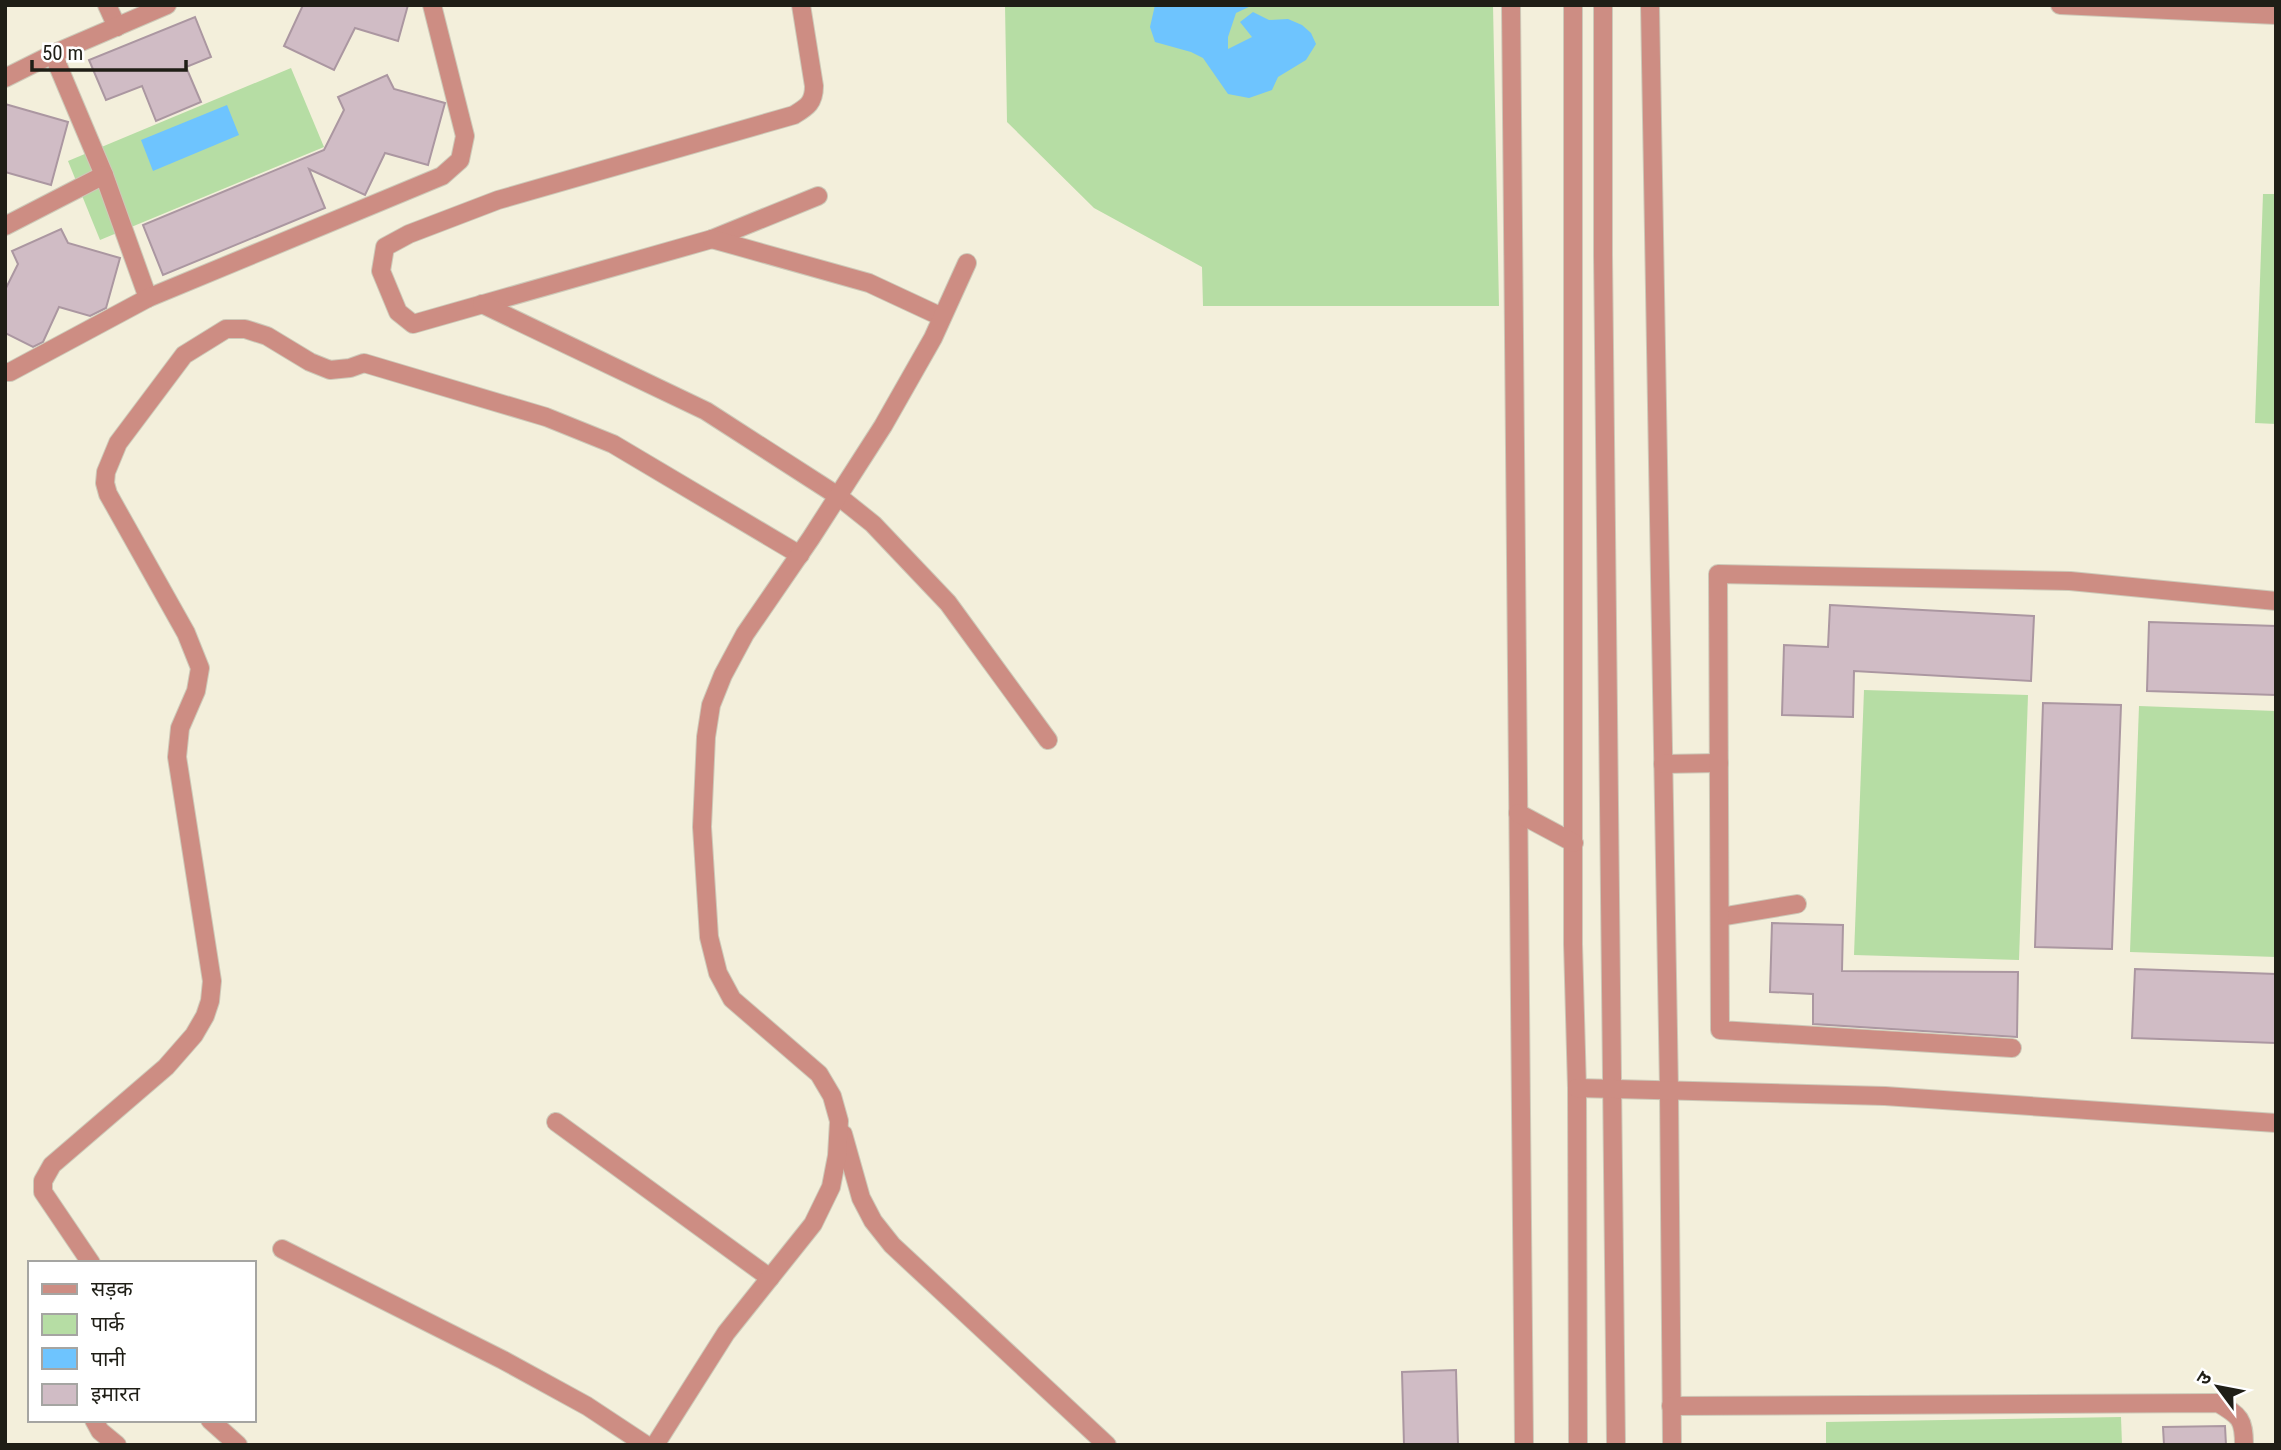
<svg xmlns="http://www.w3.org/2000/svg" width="2281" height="1450" font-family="'Roboto Condensed','Noto Sans Devanagari',sans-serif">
	<rect width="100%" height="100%" fill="#f3efdb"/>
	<g fill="#b6dda4">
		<polygon points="1005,5 1493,5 1499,306 1203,306 1202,267 1094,208 1007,122"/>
		<polygon points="291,68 324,147 100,240 68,161"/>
		<polygon points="2263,194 2276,194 2276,424 2255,423"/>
		<polygon points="1864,690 2028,695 2019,960 1854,955"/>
		<polygon points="2139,706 2276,711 2276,957 2130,952"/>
		<polygon points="2121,1417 2122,1445 1826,1445 1826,1422"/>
	</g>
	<g fill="#6ec4fe">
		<polygon points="1155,5 1253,5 1236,13 1228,37 1228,49 1252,37 1240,22 1253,12 1269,20 1288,19 1302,25 1311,33 1316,44 1306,60 1278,77 1272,90 1249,98 1228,94 1203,58 1191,52 1155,42 1150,27"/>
		<polygon points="227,105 239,135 153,171 141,140"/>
	</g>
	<g fill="#d0bcc5" stroke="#ab97a1" stroke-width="2">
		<polygon points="303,5 408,5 398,41 355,28 334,70 284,46"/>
		<polygon points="195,17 211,57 186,67 201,102 156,121 142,86 106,100 89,60"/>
		<polygon points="387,75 394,89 445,103 428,165 385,153 365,195 309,169 325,208 163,275 143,225 324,150 344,110 338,97"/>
		<polygon points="5,104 68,122 51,185 5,172"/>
		<polygon points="61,229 68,243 120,258 106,308 90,316 59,307 43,342 33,347 5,333 5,290 18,264 12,251"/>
		<polygon points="1830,605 2034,616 2031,681 1854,671 1853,717 1782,715 1784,645 1828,647"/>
		<polygon points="2149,622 2276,626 2276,695 2147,691"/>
		<polygon points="2043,703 2121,705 2112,949 2035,947"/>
		<polygon points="1772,923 1843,925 1842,971 2018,972 2017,1037 1813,1024 1813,994 1770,992"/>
		<polygon points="2135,969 2276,974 2276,1043 2132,1038"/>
		<polygon points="1456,1370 1458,1445 1404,1445 1402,1372"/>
		<polygon points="2225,1426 2226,1445 2164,1445 2163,1427"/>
	</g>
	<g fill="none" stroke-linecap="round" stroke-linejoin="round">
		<defs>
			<g id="minor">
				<polyline points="107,5 117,27"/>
				<path d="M801 5 814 86C814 103 807 107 794 115L498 200 409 234 385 247 381 271 398 312 413 324 712 239 818 196"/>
				<polyline points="1511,5 1524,1445"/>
				<polyline points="1573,5 1573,944 1577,1088 1578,1445"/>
				<polyline points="1603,5 1603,255 1616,1445"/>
				<polyline points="1650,5 1669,1090 1672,1445"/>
				<polyline points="2060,5 2276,15"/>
				<polyline points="53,54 104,175"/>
				<polyline points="5,78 53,54 167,5"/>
				<polyline points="5,226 104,175 148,298"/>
				<polyline points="712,239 869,283 942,317"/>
				<polyline points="482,304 706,411 838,496 873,524 948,603 1048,740"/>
				<polyline points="5,372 10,372 148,298 442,176 460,160 465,136 432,5"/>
				<polyline points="1663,764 1719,763"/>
				<polyline points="1518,813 1574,843"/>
				<polyline points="1720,917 1797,904"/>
				<polyline points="2012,1048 1720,1030 1718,574 2070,581 2276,601"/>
				<polyline points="1577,1088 1885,1096 2276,1123"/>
				<polyline points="556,1122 770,1278"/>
				<polyline points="843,1134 861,1198 873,1221 892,1245 1107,1445"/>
				<polyline points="282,1249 503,1360 587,1406 646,1445"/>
				<polyline points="91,1263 43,1192 43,1181 52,1165 166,1067 194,1035 205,1016 210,1001 212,981 177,757 180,728 196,691 200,668 186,633 108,494 105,483 106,472 118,443 184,355 226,329 245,329 267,336 310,362 330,370 350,368 364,363 546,417 613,444 800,555"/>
				<path d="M1671 1406 2218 1403C2240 1416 2244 1419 2244 1445"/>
				<polyline points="94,1420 100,1431 117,1445"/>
				<polyline points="210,1420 238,1445"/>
				<polyline points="655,1445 726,1333 813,1224 831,1187 837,1156 839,1121 832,1096 819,1074 732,999 718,973 709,937 702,827 706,737 711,705 723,675 745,634 811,538 883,426 933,338 967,263"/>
			</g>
		</defs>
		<use href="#minor" stroke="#cdc9b8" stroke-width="20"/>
		<use href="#minor" stroke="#cd8d83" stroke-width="18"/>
	</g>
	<rect width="2281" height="1450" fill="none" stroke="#1f1e16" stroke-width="14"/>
	<rect x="28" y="1261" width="228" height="161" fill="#ffffff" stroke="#a5a5a2" stroke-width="2"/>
	<rect x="42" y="1284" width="35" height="10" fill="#cd8d83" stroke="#a5a5a2" stroke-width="2"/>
	<text x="91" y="1296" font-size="21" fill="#1f1e16">सड़क</text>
	<rect x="42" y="1314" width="35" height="21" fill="#b6dda4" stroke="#a5a5a2" stroke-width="2"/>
	<text x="91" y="1331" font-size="21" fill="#1f1e16">पार्क</text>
	<rect x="42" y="1348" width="35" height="21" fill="#6ec4fe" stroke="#a5a5a2" stroke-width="2"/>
	<text x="91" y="1366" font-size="21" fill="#1f1e16">पानी</text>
	<rect x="42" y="1384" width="35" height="21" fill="#d0bcc5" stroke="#a5a5a2" stroke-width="2"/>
	<text x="91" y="1401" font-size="21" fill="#1f1e16">इमारत</text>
	<g transform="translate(2218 1387) rotate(302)" stroke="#ffffff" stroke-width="5" paint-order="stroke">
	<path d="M0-5L12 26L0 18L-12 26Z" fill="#1f1e16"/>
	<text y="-10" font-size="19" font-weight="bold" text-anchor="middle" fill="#1f1e16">उ</text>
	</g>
	<path d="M32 60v10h154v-10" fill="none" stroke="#1f1e16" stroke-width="3.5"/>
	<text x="42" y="60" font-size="21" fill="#1f1e16" stroke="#ffffff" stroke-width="5" paint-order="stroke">50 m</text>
</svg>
